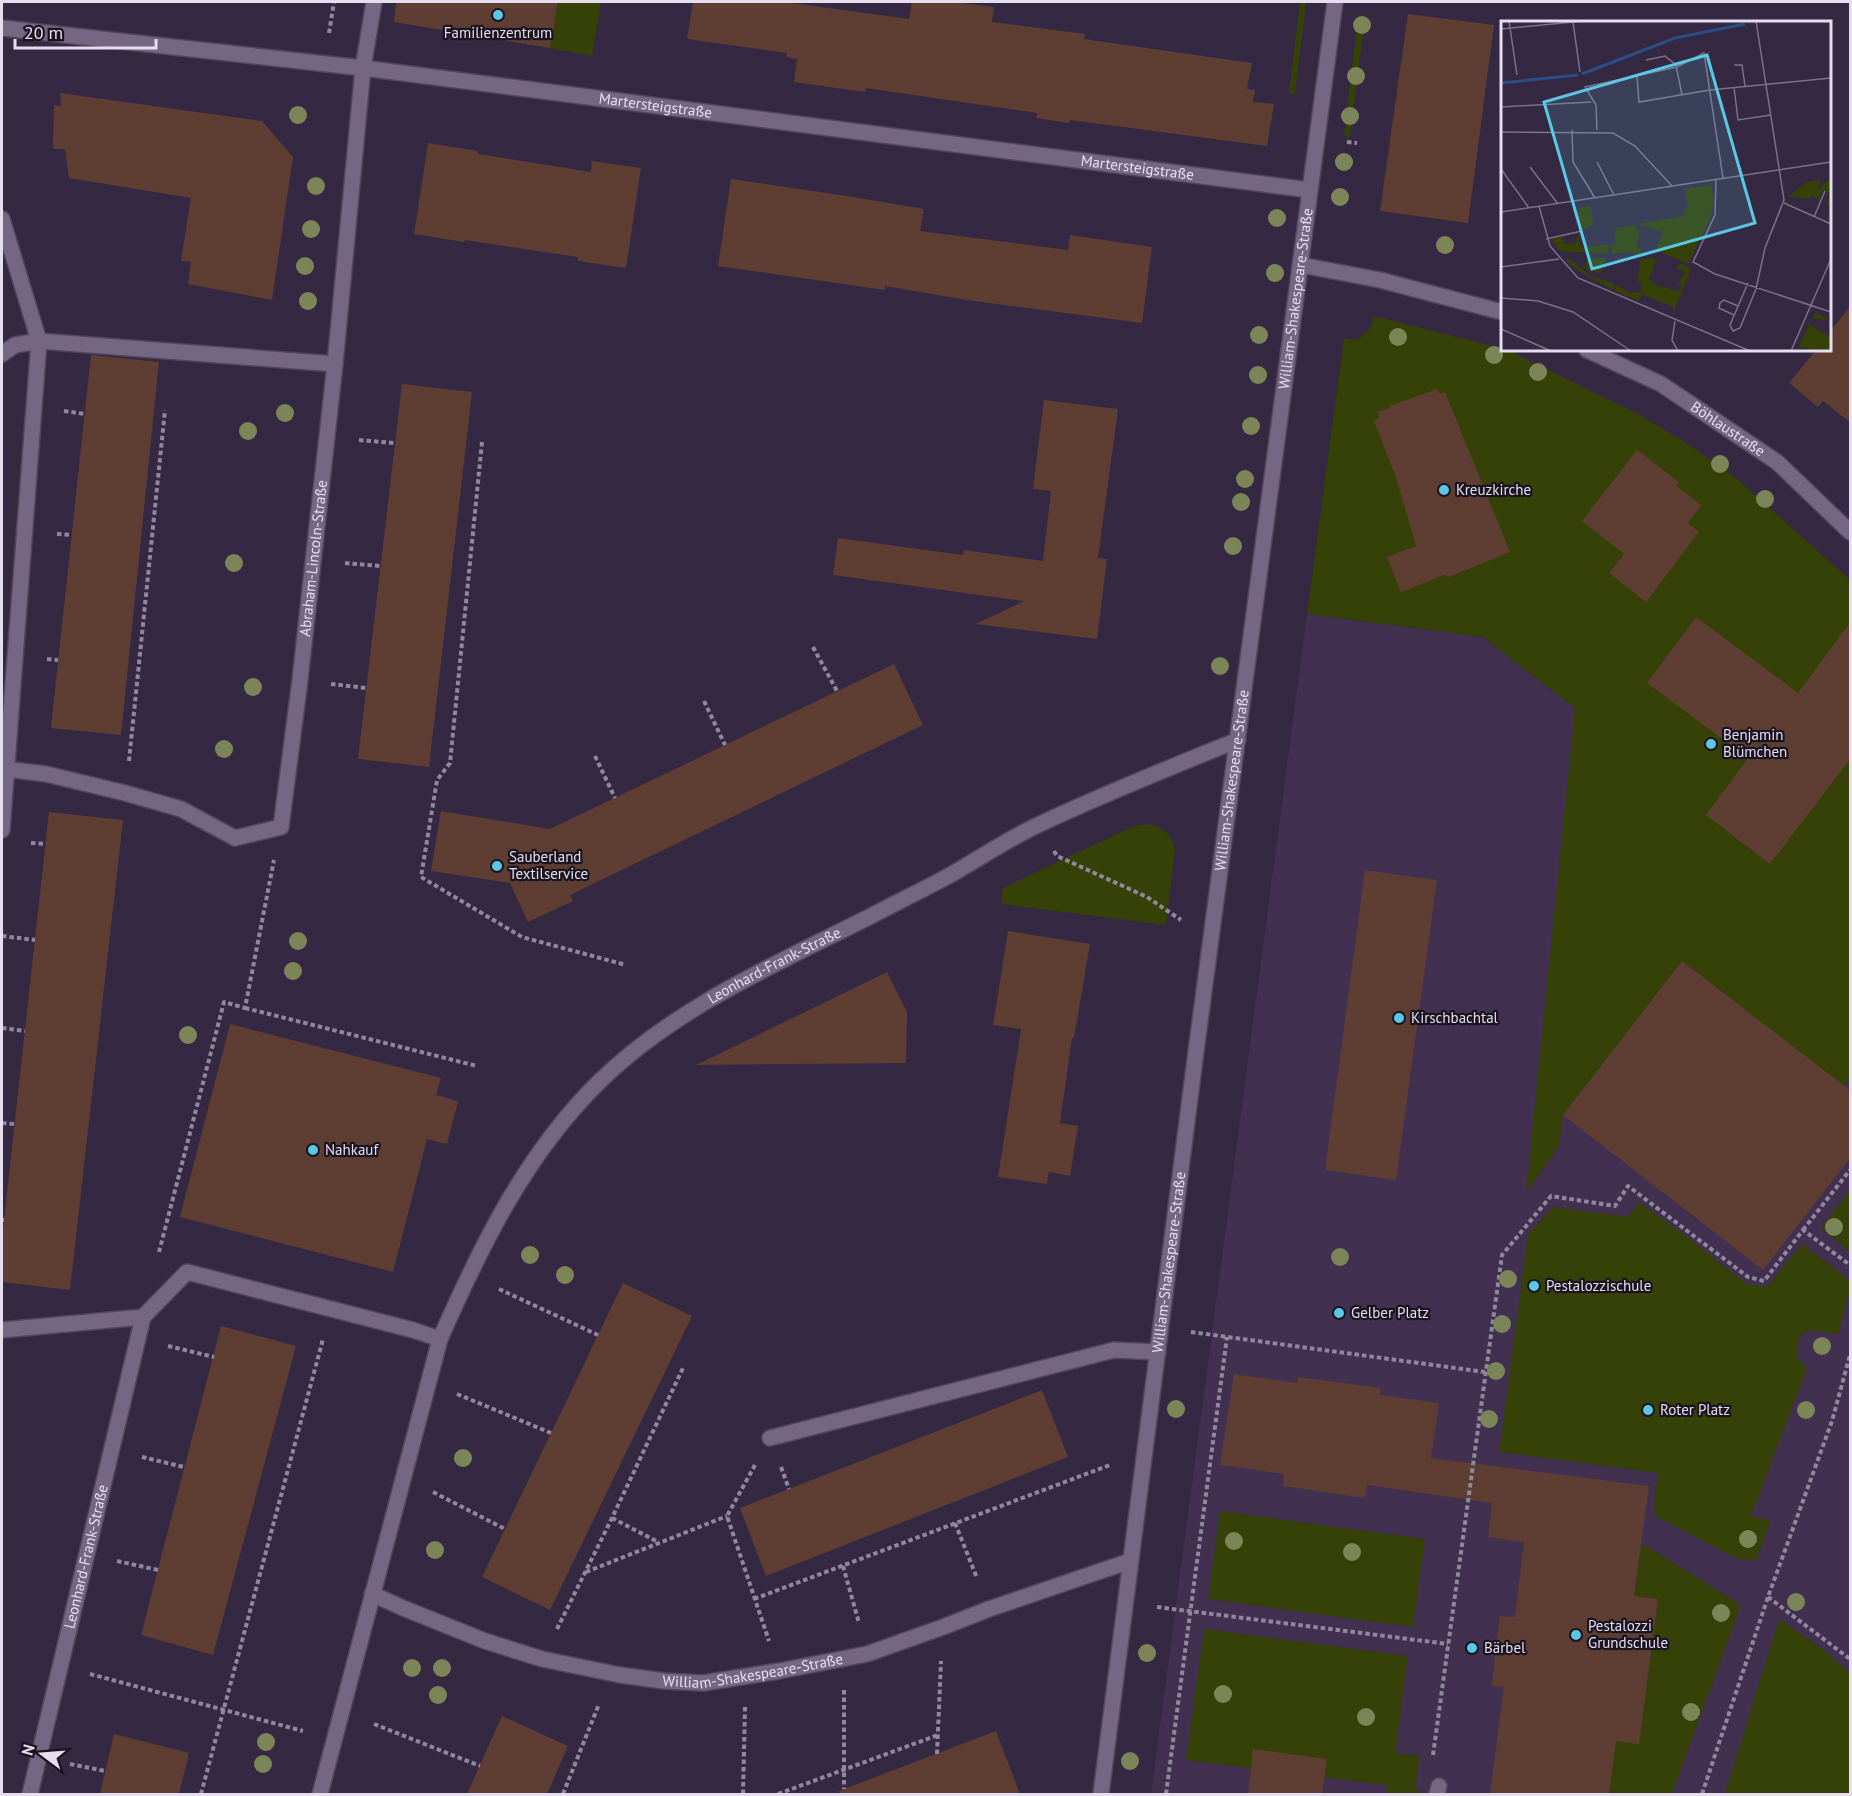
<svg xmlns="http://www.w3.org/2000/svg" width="1852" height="1796" font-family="'PT Sans',sans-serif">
	<rect width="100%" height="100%" fill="#352842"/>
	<polygon fill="#413050" points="1307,614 1483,637 1575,708 1850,985 1850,1794 1151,1794"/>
	<g fill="#354107">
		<polygon points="558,2 601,2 592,56 550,48"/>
		<polygon points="1300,2 1306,2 1295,94 1289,93"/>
		<polygon points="1358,15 1365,16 1350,137 1344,136"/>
		<polygon points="1374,316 1508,350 1640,415 1686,443 1736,478 1850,580 1850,1077 1844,1086 1682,961 1563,1115 1559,1146 1526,1193 1575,708 1483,637 1307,614 1344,338 1357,340 1371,328"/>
		<path d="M1147 824C1162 827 1170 832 1175 848L1166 925 1001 904 1003 888 1134 826Z"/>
		<polygon points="1850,1190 1850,1252 1821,1228"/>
		<polygon points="1639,1202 1688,1238 1747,1284 1767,1287 1802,1244 1850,1281 1850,1290 1838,1334 1810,1330 1799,1337 1797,1358 1807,1368 1751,1516 1771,1520 1756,1561 1736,1558 1655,1516 1654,1504 1658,1473 1499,1452 1528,1234 1553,1207 1628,1217"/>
		<polygon points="1220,1511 1425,1539 1413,1627 1208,1599"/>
		<polygon points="1641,1543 1741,1605 1672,1794 1609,1794 1616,1741 1639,1743 1658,1599 1634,1596"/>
		<polygon points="1779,1619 1822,1649 1850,1673 1850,1794 1725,1794"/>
		<polygon points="1204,1629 1408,1656 1395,1753 1420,1756 1415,1790 1422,1792 1421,1794 1386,1794 1387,1785 1186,1760"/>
	</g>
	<g fill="#5e3e33">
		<polygon points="396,2 558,2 550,48 394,22"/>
		<polygon points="693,2 785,2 909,19 912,2 954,2 994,7 992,22 1085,34 1084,39 1252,63 1247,89 1255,90 1253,102 1274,104 1267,146 1070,120 1069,123 1036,118 1037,113 866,88 865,92 794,82 797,59 786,57 787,53 687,39"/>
		<polygon points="1408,14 1494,25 1468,223 1380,211"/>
		<polygon points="60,93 262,121 293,157 272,300 188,284 191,262 181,261 191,198 69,178 65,149 53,149 54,105 61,106"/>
		<polygon points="428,143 478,151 478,154 591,172 592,161 641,168 626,268 578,261 578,257 465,240 464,242 414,234"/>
		<polygon points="731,179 847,196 924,209 920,231 1068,250 1070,235 1152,247 1142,323 967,300 885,286 885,290 718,266"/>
		<polygon points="1851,305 1851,423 1823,401 1818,407 1789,383 1816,350 1830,350 1830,332"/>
		<polygon points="91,355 159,362 121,735 51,728"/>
		<polygon points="402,384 472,392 429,767 358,759"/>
		<polygon points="1437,389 1440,394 1445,392 1510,552 1449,577 1444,575 1401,592 1387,557 1416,546 1396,478 1374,421 1379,418 1377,412 1390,408 1389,406"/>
		<polygon points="1044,400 1118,409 1098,558 1107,559 1097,639 976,624 1024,601 833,575 838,538 963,555 964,550 1043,561 1051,491 1033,489"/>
		<polygon points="1637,450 1679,482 1676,485 1701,505 1688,523 1699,532 1646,602 1609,573 1624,554 1582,521"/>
		<polygon points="1696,617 1798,693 1851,621 1851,758 1770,864 1706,815 1748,758 1647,683"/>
		<polygon points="894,664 923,725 570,895 573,901 528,922 510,883 431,871 441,811 550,829"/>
		<polygon points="49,812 123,820 70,1290 2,1282 2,1238"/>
		<polygon points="1365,870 1437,880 1396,1180 1325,1170"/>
		<polygon points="1008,931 1090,944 1074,1038 1072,1038 1060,1123 1078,1126 1070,1176 1049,1172 1047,1184 998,1177 1021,1029 993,1025"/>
		<polygon points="1682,961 1851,1091 1851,1157 1763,1270 1563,1115"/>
		<polygon points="887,972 907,1012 906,1063 696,1065"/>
		<polygon points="230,1024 441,1078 436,1095 458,1101 447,1144 427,1139 393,1272 180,1217"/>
		<polygon points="623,1283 692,1316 550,1610 482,1577"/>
		<polygon points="221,1326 296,1346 213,1655 141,1635"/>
		<polygon points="1234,1374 1297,1383 1298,1377 1359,1385 1381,1388 1380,1395 1439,1403 1431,1458 1649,1486 1634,1596 1658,1599 1639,1744 1616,1741 1609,1794 1490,1794 1504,1687 1492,1686 1495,1653 1500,1616 1515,1617 1524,1542 1488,1537 1492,1503 1367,1485 1365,1498 1283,1486 1284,1474 1220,1465"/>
		<polygon points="1042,1390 1068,1457 766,1576 740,1508"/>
		<polygon points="502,1716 568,1746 547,1794 467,1794"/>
		<polygon points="996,1731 1020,1794 840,1794 839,1791"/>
		<polygon points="114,1734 189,1753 179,1794 100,1794"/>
		<polygon points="1253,1749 1327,1759 1322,1794 1248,1794"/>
	</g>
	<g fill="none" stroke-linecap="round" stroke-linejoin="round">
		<defs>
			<g id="lane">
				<polyline points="2,219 39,341 2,830"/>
				<polyline points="2,354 15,345 39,341 335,364"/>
				<polyline points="5,769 46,774 125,793 181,809 235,838"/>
				<polyline points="2,1330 143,1317"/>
				<polyline points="770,1438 1114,1350 1158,1352"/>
				<path id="s1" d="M372 1594 403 1608 485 1641 542 1659 620 1675 664 1681 703 1683 779 1671 867 1654 943 1627 989 1609 1130 1561"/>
				<path id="s2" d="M30 1794 143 1317 187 1272 413 1330 440 1339"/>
				<polyline points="1437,1794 1439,1786"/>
			</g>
			<g id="street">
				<path id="s3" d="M2 28 363 68 1310 190"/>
				<polyline points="1301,265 1380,280 1502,312"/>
				<path id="s4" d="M1587 350 1661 384 1777 462 1850 532"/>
				<path id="s5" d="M235 838 281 827 300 680 335 364 363 68 374 2"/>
				<path id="s6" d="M320 1794 440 1339C481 1246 526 1153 600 1081 676 1007 776 964 869 917 897 902 925 889 952 874 980 858 1008 839 1038 825 1103 794 1171 767 1238 740"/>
				<path id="s7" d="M1101 1794 1195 1059 1335 2"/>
			</g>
		</defs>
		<use href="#lane" stroke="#51465c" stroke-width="18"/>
		<use href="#street" stroke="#51465c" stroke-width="18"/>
		<g stroke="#92889d" stroke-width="4" stroke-dasharray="4.5 3" stroke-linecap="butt">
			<polyline points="329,33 334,2"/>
			<polyline points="1347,142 1357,143"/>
			<polyline points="64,411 85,414"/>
			<polyline points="359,440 394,443"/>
			<polyline points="482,442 450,763 437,780 421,877 522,937 626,965"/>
			<polyline points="57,534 72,535"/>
			<polyline points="345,563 380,566"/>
			<polyline points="813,647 837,691"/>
			<polyline points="47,659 58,660"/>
			<polyline points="331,684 366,688"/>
			<polyline points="704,701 725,745"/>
			<polyline points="595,756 615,798"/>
			<polyline points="129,761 165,410"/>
			<polyline points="31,843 46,844"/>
			<polyline points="1054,851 1057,856 1147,897 1181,920"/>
			<polyline points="2,936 35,940"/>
			<polyline points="245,1008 477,1066"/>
			<polyline points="2,1028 25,1031"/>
			<polyline points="2,1123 14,1124"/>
			<polyline points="2,1220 4,1220"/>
			<polyline points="1803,1230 1850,1170"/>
			<polyline points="159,1252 224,1002 245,1008 274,860"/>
			<polyline points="499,1289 598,1335"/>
			<polyline points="1191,1332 1485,1372"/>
			<polyline points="168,1346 214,1357"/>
			<polyline points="457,1394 551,1433"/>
			<polyline points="142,1457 184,1467"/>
			<polyline points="755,1465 727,1516 769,1641"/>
			<polyline points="781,1467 789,1489"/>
			<polyline points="433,1492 505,1529"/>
			<polyline points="612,1518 658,1542"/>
			<polyline points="955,1523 977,1578"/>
			<polyline points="117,1561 158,1570"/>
			<polyline points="843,1566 859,1623"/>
			<polyline points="586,1572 727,1516"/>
			<polyline points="1768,1597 1850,1659"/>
			<polyline points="754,1599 1110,1465"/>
			<polyline points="1157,1607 1448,1644"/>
			<polyline points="557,1629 612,1518 683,1368"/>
			<polyline points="90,1674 303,1731"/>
			<polyline points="844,1690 844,1789"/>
			<polyline points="374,1724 480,1766"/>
			<polyline points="937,1754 941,1661"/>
			<polyline points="1433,1755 1502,1255 1551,1196 1615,1206 1628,1186 1748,1277 1764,1281 1803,1230 1850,1265"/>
			<polyline points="70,1764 105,1771"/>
			<polyline points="201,1794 323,1339"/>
			<polyline points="563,1794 599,1704"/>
			<polyline points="743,1794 745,1707"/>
			<polyline points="778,1794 938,1735"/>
			<polyline points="1166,1794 1227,1337"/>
			<polyline points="1702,1794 1768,1597 1832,1421 1850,1355"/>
		</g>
		<use href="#lane" stroke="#756683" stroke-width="15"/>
		<use href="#street" stroke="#756683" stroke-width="15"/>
	</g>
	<g fill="#7c8558">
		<circle cx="1362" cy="25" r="9"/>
		<circle cx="1356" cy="76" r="9"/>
		<circle cx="298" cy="115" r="9"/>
		<circle cx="1350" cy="116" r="9"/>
		<circle cx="1344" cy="162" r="9"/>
		<circle cx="316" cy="186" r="9"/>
		<circle cx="1340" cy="197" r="9"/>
		<circle cx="1277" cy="218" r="9"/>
		<circle cx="311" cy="229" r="9"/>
		<circle cx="1445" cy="245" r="9"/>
		<circle cx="305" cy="266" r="9"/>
		<circle cx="1275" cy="273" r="9"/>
		<circle cx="308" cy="301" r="9"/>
		<circle cx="1259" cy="335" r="9"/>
		<circle cx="1398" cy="337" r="9"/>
		<circle cx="1494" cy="355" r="9"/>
		<circle cx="1538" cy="372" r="9"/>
		<circle cx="1258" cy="375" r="9"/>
		<circle cx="285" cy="413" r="9"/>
		<circle cx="1251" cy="426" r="9"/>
		<circle cx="248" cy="431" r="9"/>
		<circle cx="1720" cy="464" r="9"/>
		<circle cx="1245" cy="479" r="9"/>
		<circle cx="1765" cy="499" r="9"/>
		<circle cx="1241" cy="502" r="9"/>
		<circle cx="1233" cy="546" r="9"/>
		<circle cx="234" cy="563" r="9"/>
		<circle cx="1220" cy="666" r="9"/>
		<circle cx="253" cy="687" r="9"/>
		<circle cx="224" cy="749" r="9"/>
		<circle cx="298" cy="941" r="9"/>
		<circle cx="293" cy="971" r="9"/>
		<circle cx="188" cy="1035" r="9"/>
		<circle cx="1834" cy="1227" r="9"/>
		<circle cx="530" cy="1255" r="9"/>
		<circle cx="1340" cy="1257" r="9"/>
		<circle cx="565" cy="1275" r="9"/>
		<circle cx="1508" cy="1279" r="9"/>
		<circle cx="1502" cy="1324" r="9"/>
		<circle cx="1822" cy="1346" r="9"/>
		<circle cx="1496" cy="1371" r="9"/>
		<circle cx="1176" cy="1409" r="9"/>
		<circle cx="1806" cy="1410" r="9"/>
		<circle cx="1489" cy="1419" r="9"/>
		<circle cx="463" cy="1458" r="9"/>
		<circle cx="1748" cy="1539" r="9"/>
		<circle cx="1234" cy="1541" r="9"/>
		<circle cx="435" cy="1550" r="9"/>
		<circle cx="1352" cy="1552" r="9"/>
		<circle cx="1796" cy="1602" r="9"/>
		<circle cx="1721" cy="1613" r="9"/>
		<circle cx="1147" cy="1653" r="9"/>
		<circle cx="412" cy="1668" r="9"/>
		<circle cx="442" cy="1668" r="9"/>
		<circle cx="1223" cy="1694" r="9"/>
		<circle cx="438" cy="1695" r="9"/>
		<circle cx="1691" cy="1712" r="9"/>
		<circle cx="1366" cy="1717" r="9"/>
		<circle cx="266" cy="1742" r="9"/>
		<circle cx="1130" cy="1761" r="9"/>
		<circle cx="263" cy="1764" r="9"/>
	</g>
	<g fill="#5ac8e5" stroke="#1a1420" stroke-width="2">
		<circle cx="498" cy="15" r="6"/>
		<circle cx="1444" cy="490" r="6"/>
		<circle cx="1711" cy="744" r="6"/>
		<circle cx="497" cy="866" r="6"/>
		<circle cx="1399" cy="1018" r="6"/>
		<circle cx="313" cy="1150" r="6"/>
		<circle cx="1534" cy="1286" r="6"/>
		<circle cx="1339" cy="1313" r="6"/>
		<circle cx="1648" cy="1410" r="6"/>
		<circle cx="1576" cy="1635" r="6"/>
		<circle cx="1472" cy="1648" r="6"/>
	</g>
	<g text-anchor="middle" stroke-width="4.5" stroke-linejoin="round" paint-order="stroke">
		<g font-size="15" fill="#e6deef" stroke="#1a1420" text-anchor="start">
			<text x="498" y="38" text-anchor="middle">Familienzentrum</text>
			<text x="1456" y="495">Kreuzkirche</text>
			<text x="1723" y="740">Benjamin<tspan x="1723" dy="17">Blümchen</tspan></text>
			<text x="509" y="862">Sauberland<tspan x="509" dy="17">Textilservice</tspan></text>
			<text x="1411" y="1023">Kirschbachtal</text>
			<text x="325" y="1155">Nahkauf</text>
			<text x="1546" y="1291">Pestalozzischule</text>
			<text x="1351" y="1318">Gelber Platz</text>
			<text x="1660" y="1415">Roter Platz</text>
			<text x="1588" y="1631">Pestalozzi<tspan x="1588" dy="17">Grundschule</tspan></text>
			<text x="1484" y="1653">Bärbel</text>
		</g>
		<g font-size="15" fill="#e6deef" stroke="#1a1420">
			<text dy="5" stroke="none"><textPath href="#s3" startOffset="658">Martersteigstraße</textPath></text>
			<text dy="5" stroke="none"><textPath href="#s3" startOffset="1144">Martersteigstraße</textPath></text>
			<text dy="5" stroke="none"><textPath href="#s7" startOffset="1508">William-Shakespeare-Straße</textPath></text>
			<text dy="5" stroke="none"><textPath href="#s4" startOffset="162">Böhlaustraße</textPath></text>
			<text dy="5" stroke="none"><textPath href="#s5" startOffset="318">Abraham-Lincoln-Straße</textPath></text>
			<text dy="5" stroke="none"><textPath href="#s7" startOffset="1022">William-Shakespeare-Straße</textPath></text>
			<text dy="5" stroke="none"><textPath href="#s6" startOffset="986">Leonhard-Frank-Straße</textPath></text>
			<text dy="5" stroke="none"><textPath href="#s7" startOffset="536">William-Shakespeare-Straße</textPath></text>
			<text dy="5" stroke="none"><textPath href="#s2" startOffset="244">Leonhard-Frank-Straße</textPath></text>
			<text dy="5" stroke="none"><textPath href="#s1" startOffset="396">William-Shakespeare-Straße</textPath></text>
		</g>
	</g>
	<g transform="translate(1501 21)">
		<rect width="330" height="330" fill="#352842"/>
		<path d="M330 156V191L327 198 329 187 325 182 330 173 320 169 319 179 310 175 309 178 287 176 306 161 319 158 317 169ZM210 164 213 179 209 198 187 243 155 229 162 211 137 203 182 195 186 185 184 168ZM90 185 92 204 80 209 77 187ZM134 204 139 213 135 225 140 229 138 235 131 231 110 233 111 223 115 222 113 207ZM78 212 80 227 109 223 106 233 59 230 50 218 61 216 64 223 74 222ZM66 236 90 255 114 263 112 269 79 251 66 241ZM87 237H105L99 253 83 247ZM156 237 148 258 154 264 178 270 180 265 177 263 184 251 176 247 178 242 190 248 172 293V286L141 273 138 280 114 270 116 264 128 272 139 271 141 263 136 260 140 238ZM315 291 330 300 312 297 309 304 330 316V330L297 326Z" fill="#354107"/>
		<path fill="none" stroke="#2c4d86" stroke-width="3" d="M81 53 174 17 244 3M0 62 77 54"/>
		<path fill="none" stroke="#7c7187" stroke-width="1.5" d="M8 0 16 54M72 1 79 51M0 8 83 0M145 39 164 35 175 44 181 74M233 44H241L244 65M136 55 138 81 209 69 330 57M233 66 237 99 270 94M0 86 90 81M71 109 72 141 94 177M96 109 95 84 84 66 176 46 203 32 222 157M0 111 112 112 134 125 171 165M96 141 113 174M29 146 57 183M0 148 28 187M215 159 214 194 192 241 214 253 330 291M283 182 330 203M38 185 49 225 77 257 249 330M0 191 330 141M313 196 324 170M45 218 81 210M0 246 58 238M247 262 229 304 232 310 239 307 255 268 264 227 283 179 255 0M0 277 37 280 72 291 130 330M233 294 218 287 219 282 223 279 237 285M174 300 171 319 177 330M0 308 50 330M290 330 330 238"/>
		<path fill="#5ac8e5" fill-opacity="0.15" stroke="#5ac8e5" stroke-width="3" d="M206 34 254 202 91 248 43 81Z"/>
		<rect width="330" height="330" fill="none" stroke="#e6deef" stroke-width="3"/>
	</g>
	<rect width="1852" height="1796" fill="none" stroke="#e6deef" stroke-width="6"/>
	<g transform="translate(42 1754) rotate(286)" stroke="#1a1420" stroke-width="4.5" paint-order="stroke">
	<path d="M0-4.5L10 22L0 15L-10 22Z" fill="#e6deef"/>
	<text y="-9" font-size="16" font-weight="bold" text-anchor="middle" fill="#e6deef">N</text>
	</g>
	<path d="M15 39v9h141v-9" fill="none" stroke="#e6deef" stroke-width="3"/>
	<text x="24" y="39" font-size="18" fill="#e6deef" stroke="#1a1420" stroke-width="4.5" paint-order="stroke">20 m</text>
</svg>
